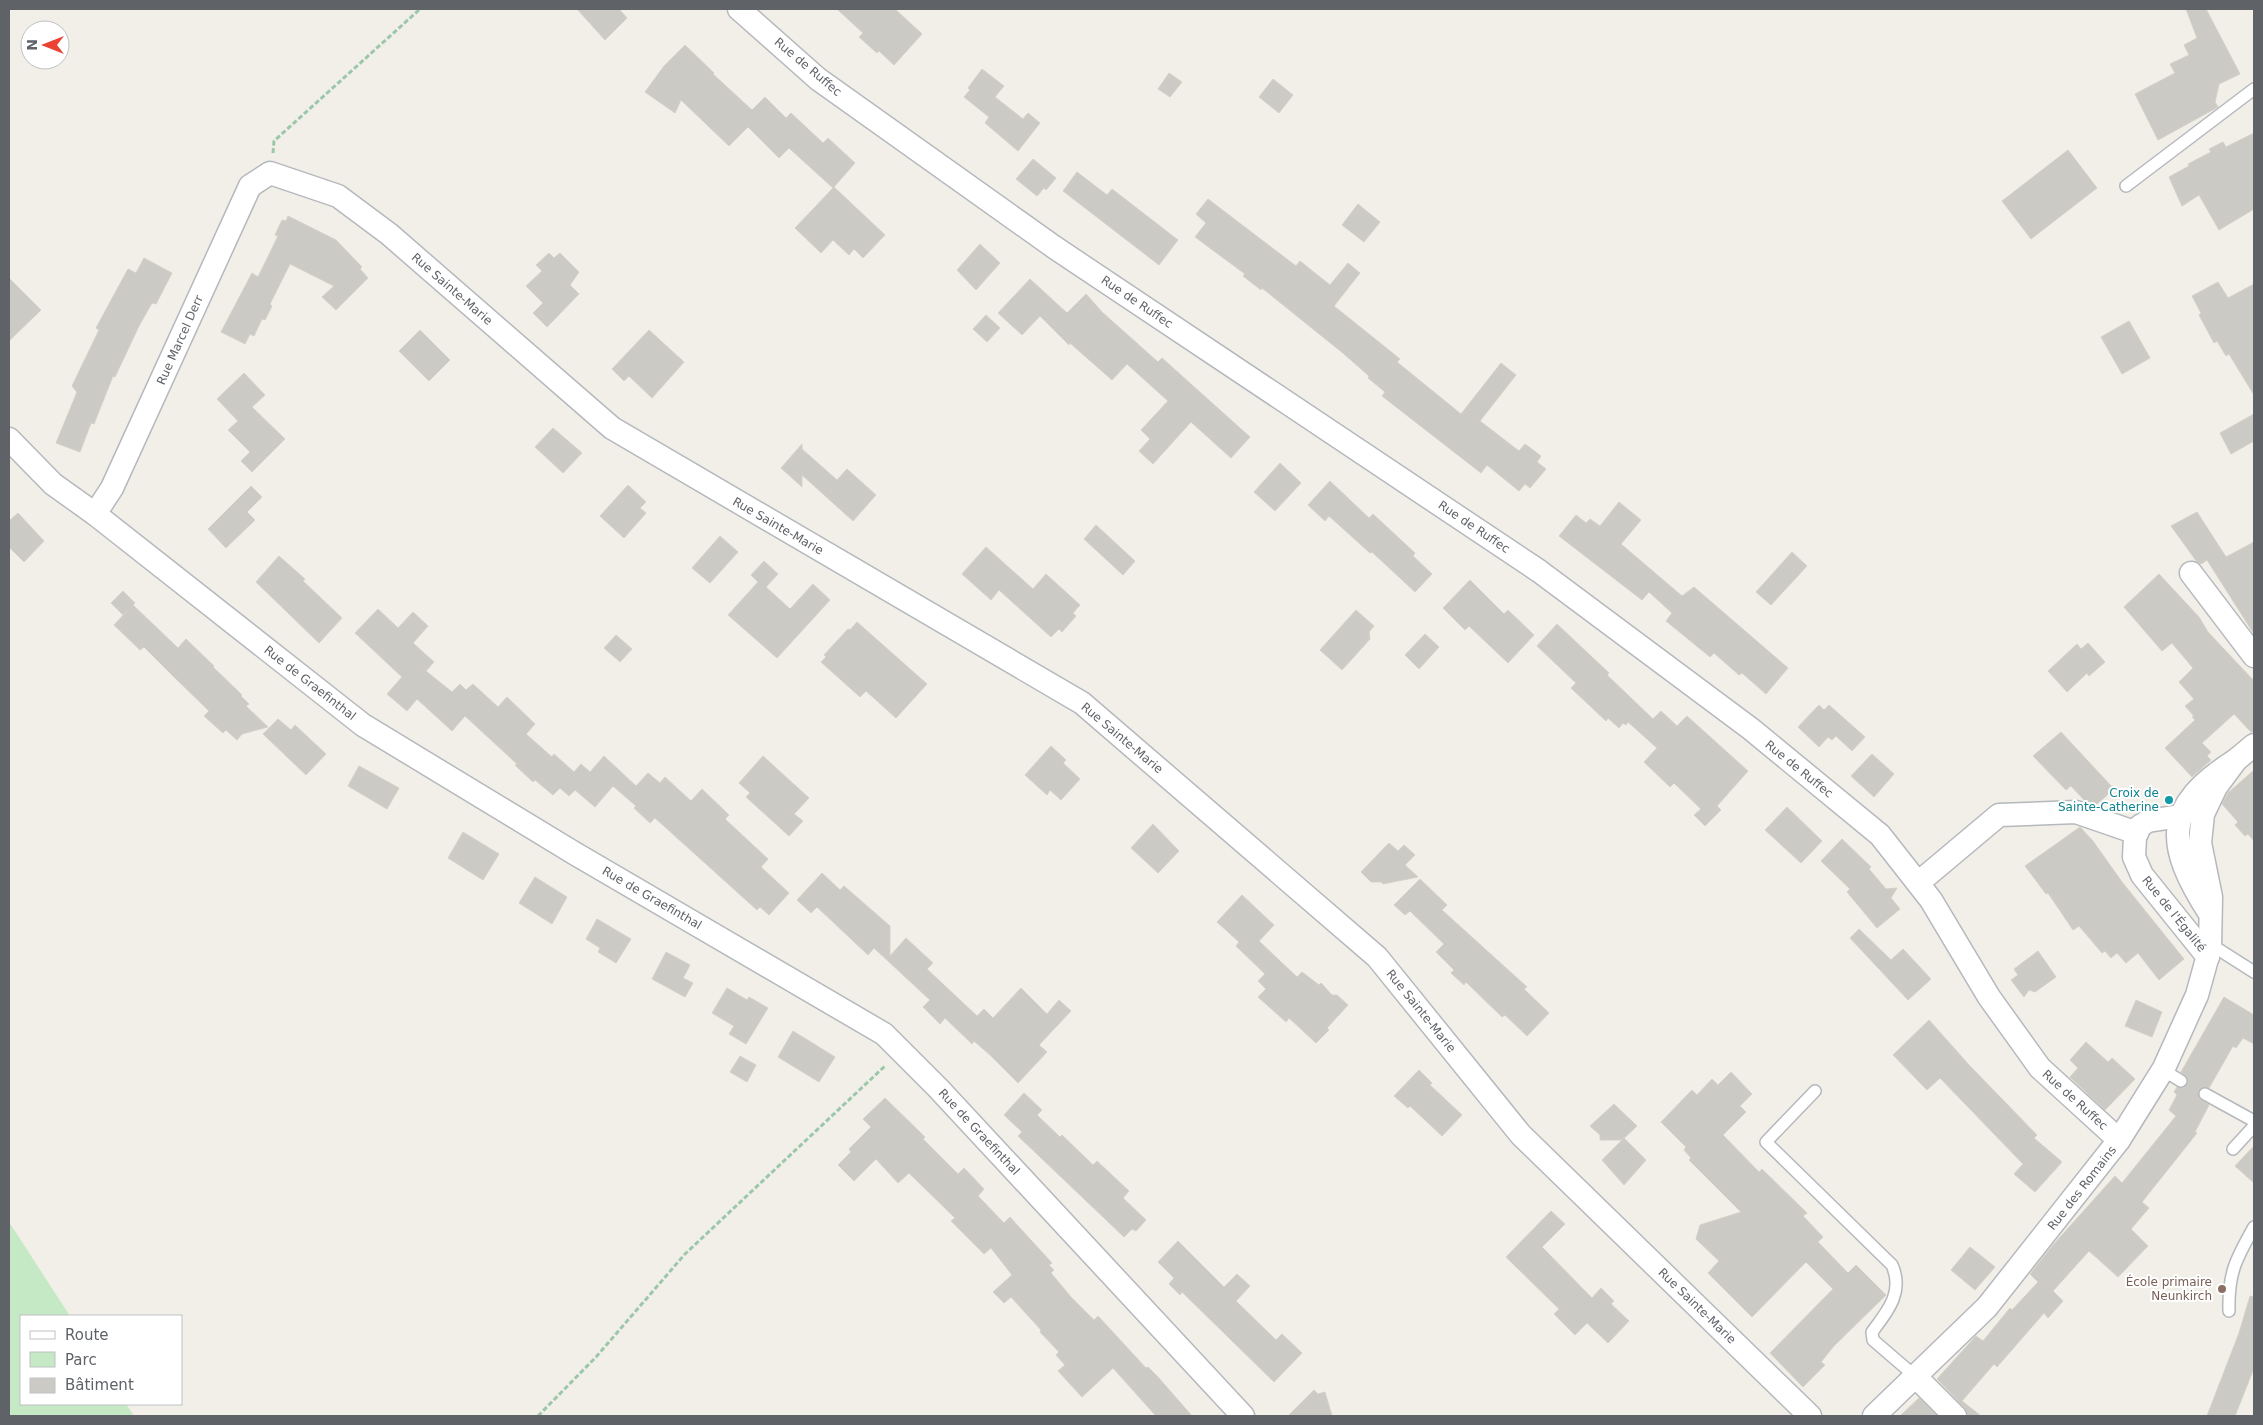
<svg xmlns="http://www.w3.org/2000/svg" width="2263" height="1425" font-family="'DejaVu Sans',sans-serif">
	<rect width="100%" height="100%" fill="#f1efe8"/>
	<polygon fill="#c5e8c5" points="9,1222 70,1316 21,1316 21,1404 126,1404 134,1416 9,1416"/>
	<g fill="#cccac5" stroke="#d6d1c6">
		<polygon points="577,9 619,9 627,18 605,40"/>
		<polygon points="837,9 895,9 922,34 894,65 879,51 877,53 859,37 863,33"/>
		<polygon points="2186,9 2206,9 2240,74 2219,84 2215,102 2218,107 2158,140 2135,94 2175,73 2170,64 2189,55 2184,45 2197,38"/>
		<polygon points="685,45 714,73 713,74 752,110 765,97 786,118 791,113 823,143 828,138 855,163 833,188 789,148 779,158 748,127 729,146 681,100 675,113 645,92 664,66"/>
		<polygon points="982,69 1004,86 995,97 1023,119 1028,113 1040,123 1018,151 985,123 989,117 964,97 970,90 968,88"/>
		<polygon points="1169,73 1182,82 1170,97 1158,89"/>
		<polygon points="1273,79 1293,95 1279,113 1259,97"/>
		<polygon points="2254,133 2254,209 2219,230 2199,195 2182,206 2169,177 2189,166 2188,164 2211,152 2209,149 2223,142 2226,147"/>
		<polygon points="2068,150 2097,188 2031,239 2002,201"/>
		<polygon points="1033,159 1056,178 1046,190 1044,188 1037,196 1016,179"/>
		<polygon points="1077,172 1107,195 1112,189 1178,240 1159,265 1063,191"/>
		<polygon points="834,187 885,235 863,258 854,249 849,255 833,240 821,253 795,228"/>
		<polygon points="1208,199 1296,266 1300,261 1330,285 1348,263 1360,273 1334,306 1400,359 1397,362 1461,414 1501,363 1516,375 1480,421 1519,451 1525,444 1541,456 1537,462 1546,469 1530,488 1525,484 1519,491 1487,465 1481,473 1382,396 1385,392 1368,378 1369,376 1344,354 1262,288 1261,290 1243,276 1245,274 1195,237 1206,223 1196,214"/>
		<polygon points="1358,204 1380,222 1364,242 1342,225"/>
		<polygon points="288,216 336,240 362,267 360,269 368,278 336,310 322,297 334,286 290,264 270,304 272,306 265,320 262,319 254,336 250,334 245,344 221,332 252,273 258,277 278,236 275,235 282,220 286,221"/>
		<polygon points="980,244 1000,263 976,290 957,270"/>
		<polygon points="549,253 554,258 560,253 579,272 570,285 579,294 547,327 533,313 543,303 526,286 542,271 536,265"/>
		<polygon points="144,258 172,273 156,304 152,303 139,326 115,377 113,376 94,424 91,423 80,452 56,443 77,392 72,386 99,330 96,328 128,269 136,273"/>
		<polygon points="9,278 41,310 9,341"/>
		<polygon points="1030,279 1067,313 1086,294 1102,312 1158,362 1162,358 1250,437 1231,458 1191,422 1153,464 1139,451 1150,439 1141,430 1168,401 1127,364 1112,380 1070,343 1069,345 1040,316 1022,335 998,313"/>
		<polygon points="2218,282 2228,298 2254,284 2254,395 2229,354 2226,356 2217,341 2214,343 2199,315 2201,313 2192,296"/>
		<polygon points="986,315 1000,328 987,342 973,329"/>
		<polygon points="2129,321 2150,358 2122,374 2101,337"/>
		<polygon points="420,330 450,360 429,381 399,351"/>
		<polygon points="649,330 684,362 652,398 629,376 624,381 612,369"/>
		<polygon points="244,373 265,395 252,407 285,439 252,472 241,461 250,452 228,430 238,421 217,399"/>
		<polygon points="2254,414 2254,441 2231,454 2220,433"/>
		<polygon points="553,428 582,453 563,473 535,447"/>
		<polygon points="802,444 802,449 837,480 847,469 876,495 853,521 802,475 802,487 781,468"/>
		<polygon points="1280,463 1301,483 1275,511 1254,492"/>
		<polygon points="1330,481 1369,518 1373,514 1415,553 1413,556 1432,574 1415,592 1372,552 1370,553 1329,516 1325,521 1308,505"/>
		<polygon points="628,485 646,502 640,508 646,513 624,538 600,516"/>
		<polygon points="251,486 262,497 247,512 255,520 226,548 208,529"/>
		<polygon points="1619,502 1641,520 1621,544 1682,596 1694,587 1788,668 1766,694 1742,673 1739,675 1714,653 1710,657 1666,621 1672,613 1649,592 1642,600 1559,536 1576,515 1586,523 1590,519 1600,526"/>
		<polygon points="2197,512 2226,557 2254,542 2254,634 2207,560 2201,564 2197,562 2171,526"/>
		<polygon points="18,513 44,541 24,562 9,547 9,521"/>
		<polygon points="1096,525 1135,561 1123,575 1084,539"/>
		<polygon points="720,536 738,552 710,583 692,568"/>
		<polygon points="986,547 1033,589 1046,574 1080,605 1073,613 1076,616 1062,632 1059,629 1051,637 999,590 991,600 962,574"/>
		<polygon points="1792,552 1807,566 1771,605 1756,592"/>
		<polygon points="279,556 305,579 303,581 342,618 319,643 256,582"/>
		<polygon points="764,561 778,574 766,587 790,609 813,584 830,600 777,658 728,615 758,582 751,575"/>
		<polygon points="2159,574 2199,617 2208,632 2254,681 2254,732 2251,732 2234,714 2202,743 2211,752 2207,756 2211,760 2192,777 2165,748 2195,720 2192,717 2194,716 2185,706 2194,699 2179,682 2193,668 2172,643 2162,651 2124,607"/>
		<polygon points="1470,580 1504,614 1508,610 1534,635 1508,663 1469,626 1465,630 1443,608"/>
		<polygon points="123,591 135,603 133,605 178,648 186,639 214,666 213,667 242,695 241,696 249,704 246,706 268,727 242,734 237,740 226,730 223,733 204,716 209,711 170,673 144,647 140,650 114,625 128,610 123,615 111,603"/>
		<polygon points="378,609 398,628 413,612 428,626 413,643 434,662 426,671 452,692 460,684 466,690 473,684 498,707 507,697 535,724 526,734 552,757 554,754 574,772 581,764 590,772 604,756 636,786 648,773 660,783 665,777 691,801 702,789 729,815 725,819 768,859 761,867 789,893 769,915 760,907 757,910 655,818 650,823 634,808 636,806 613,786 595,807 575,790 569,796 560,788 553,795 535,780 533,782 515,765 517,764 465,716 452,731 417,699 407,711 387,694 402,677 355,633"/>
		<polygon points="1356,610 1374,626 1369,632 1370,639 1342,670 1320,650"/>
		<polygon points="857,622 927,684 896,718 866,691 860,697 821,662 826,657 824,655 848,629 850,630"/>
		<polygon points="1557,624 1609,673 1607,675 1653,719 1661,711 1677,726 1687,716 1748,771 1717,806 1721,810 1705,826 1694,815 1701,809 1674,783 1670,787 1644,762 1657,748 1628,722 1626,725 1623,723 1619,728 1608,718 1606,721 1571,688 1576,683 1537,646"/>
		<polygon points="1425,634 1439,647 1419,669 1405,655"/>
		<polygon points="616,635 632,649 620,662 604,648"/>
		<polygon points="2088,643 2105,662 2089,676 2087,673 2067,692 2048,671 2077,644 2081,649"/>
		<polygon points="1819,705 1824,710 1829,705 1865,737 1852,751 1836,736 1832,740 1828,737 1819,747 1798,727"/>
		<polygon points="278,719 291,730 295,725 326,754 306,775 263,734"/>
		<polygon points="2061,732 2114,789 2096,805 2085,801 2071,786 2066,790 2033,756"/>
		<polygon points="1051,746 1066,760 1063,763 1080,779 1061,800 1050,790 1047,795 1025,775"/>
		<polygon points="1872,754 1894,774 1874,797 1851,776"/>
		<polygon points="763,756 809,798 794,814 803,821 789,836 746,797 750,793 739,783"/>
		<polygon points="359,766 399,788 387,809 348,786"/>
		<polygon points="2254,770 2254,841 2248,834 2245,836 2235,825 2238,822 2222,804 2228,793"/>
		<polygon points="1787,807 1822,841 1801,863 1765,830"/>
		<polygon points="1153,824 1179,851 1158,873 1131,848"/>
		<polygon points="2080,827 2093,841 2122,882 2184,959 2159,980 2138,953 2126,963 2117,953 2111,958 2105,951 2102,953 2079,926 2073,930 2048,893 2046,894 2025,866"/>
		<polygon points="463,832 499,854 483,880 448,858"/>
		<polygon points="1842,839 1871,867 1869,869 1886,889 1897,888 1891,898 1900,909 1877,928 1847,892 1850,889 1821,861"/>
		<polygon points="1389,843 1398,851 1404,845 1415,855 1405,865 1418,877 1383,884 1381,882 1371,882 1361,872"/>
		<polygon points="822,873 840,890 844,886 890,926 890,956 906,938 933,963 927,969 977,1016 984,1009 993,1018 1021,988 1047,1014 1059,1000 1071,1011 1039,1045 1047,1052 1018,1083 990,1055 974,1041 972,1044 945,1018 940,1024 923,1007 930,1000 874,948 868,955 817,907 811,913 797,900"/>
		<polygon points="535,877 567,897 552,924 519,903"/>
		<polygon points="1420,879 1447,905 1442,910 1527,987 1524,989 1549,1013 1527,1036 1505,1015 1502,1017 1466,982 1464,985 1451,973 1454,970 1436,952 1444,944 1410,911 1405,915 1394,905"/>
		<polygon points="1242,895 1274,925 1259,941 1297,977 1302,972 1319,985 1321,983 1332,995 1337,995 1348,1005 1327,1028 1329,1030 1316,1043 1289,1018 1286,1022 1258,997 1266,989 1258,981 1265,974 1236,946 1239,942 1217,922"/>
		<polygon points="597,919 631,939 616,963 598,952 600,948 586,939"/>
		<polygon points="1859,929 1891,960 1903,949 1931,979 1908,1000 1850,938"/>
		<polygon points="2038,951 2056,977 2035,992 2029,990 2024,997 2011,980 2018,975 2014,969"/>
		<polygon points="666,952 690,965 683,978 693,983 685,997 652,979"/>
		<polygon points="727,988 747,1000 749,997 768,1008 746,1044 729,1034 734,1026 712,1013"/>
		<polygon points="2224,997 2254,1015 2254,1044 2243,1038 2236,1048 2233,1046 2209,1088 2204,1087 2198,1091 2199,1098 2209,1105 2195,1132 2197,1133 2142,1202 2149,1208 2131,1229 2148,1246 2118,1277 2089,1251 2053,1291 2063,1301 2048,1318 2044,1313 1997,1367 1994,1364 1962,1401 1981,1416 1968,1416 1964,1407 1937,1379 1976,1336 1983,1341 2010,1308 2012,1310 2038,1282 2030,1274 2053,1245 2115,1176 2122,1183 2176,1116 2169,1110 2177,1095 2174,1092 2177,1087 2184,1088 2188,1082 2187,1077 2181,1072"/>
		<polygon points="2136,1000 2162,1012 2152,1037 2125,1026"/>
		<polygon points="1929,1020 1970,1066 2037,1135 2034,1138 2062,1162 2035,1192 2014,1174 2023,1164 1940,1078 1927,1090 1893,1055"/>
		<polygon points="793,1031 835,1057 819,1082 778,1057"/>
		<polygon points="2086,1042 2108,1062 2112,1058 2135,1079 2105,1110 2070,1077 2078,1068 2070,1060"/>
		<polygon points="740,1056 756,1065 747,1082 730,1072"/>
		<polygon points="1419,1070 1432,1083 1430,1085 1462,1115 1442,1136 1410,1106 1408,1108 1394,1096"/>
		<polygon points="1731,1072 1752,1094 1740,1106 1746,1112 1723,1135 1759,1172 1762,1169 1807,1213 1803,1216 1823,1237 1818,1242 1848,1273 1856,1265 1886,1295 1834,1346 1821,1362 1825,1365 1803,1387 1770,1353 1833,1289 1806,1262 1752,1317 1708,1273 1719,1261 1696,1239 1700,1225 1741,1212 1689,1160 1691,1158 1684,1150 1686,1147 1661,1122 1692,1090 1697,1095 1712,1079 1718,1085"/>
		<polygon points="1024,1093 1042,1110 1037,1115 1060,1137 1062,1135 1093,1165 1097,1161 1129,1191 1123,1198 1146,1220 1136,1231 1132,1229 1124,1237 1018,1136 1022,1132 1004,1115"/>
		<polygon points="885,1098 925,1137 923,1139 958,1174 964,1168 984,1189 978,1196 1004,1223 1010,1217 1019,1227 1052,1263 1049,1265 1054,1270 1051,1273 1071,1297 1094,1320 1098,1316 1146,1368 1148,1367 1158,1377 1192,1416 1156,1416 1113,1368 1082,1397 1058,1371 1065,1365 1056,1355 1059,1352 1040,1332 1041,1330 1011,1297 1004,1303 993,1292 1012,1275 991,1248 984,1254 951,1221 955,1218 909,1173 898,1183 876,1159 854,1181 838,1165 851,1152 849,1149 871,1127 863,1119"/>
		<polygon points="1614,1104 1637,1126 1622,1140 1600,1140 1600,1135 1590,1126"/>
		<polygon points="1624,1138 1646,1160 1624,1185 1602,1160"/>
		<polygon points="2254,1146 2254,1183 2235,1166"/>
		<polygon points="1551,1211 1565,1224 1542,1247 1592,1298 1601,1288 1614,1301 1611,1304 1629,1321 1608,1343 1587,1323 1575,1335 1554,1314 1559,1309 1506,1257"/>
		<polygon points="1178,1241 1224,1287 1237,1274 1250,1286 1236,1301 1276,1340 1282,1334 1302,1353 1274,1382 1182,1292 1180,1295 1169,1284 1174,1278 1158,1262"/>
		<polygon points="1970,1247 1995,1267 1975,1290 1951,1270"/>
		<polygon points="2250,1296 2254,1297 2254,1368 2235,1416 2207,1416 2239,1333"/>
		<polygon points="1314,1390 1318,1394 1325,1392 1332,1416 1288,1416"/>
		<polygon points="1919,1398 1937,1416 1900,1416"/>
	</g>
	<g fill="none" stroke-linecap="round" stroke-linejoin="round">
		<defs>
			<g id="service">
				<polyline points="2126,186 2254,89"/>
				<polyline points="2210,944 2254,972"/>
				<polyline points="2163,1070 2181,1081"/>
				<path d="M1815 1091 1766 1142 1892 1265C1904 1292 1888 1311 1872 1332L1873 1340 1916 1377"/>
				<polyline points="2205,1094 2254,1121"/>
				<polyline points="2233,1149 2254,1126"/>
				<path d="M2229 1311C2228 1273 2236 1259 2254 1227"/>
			</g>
			<g id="minor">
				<polyline points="739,9 818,79 1054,247 1539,571 1751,729 1880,835 1931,900 1989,997 2040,1068 2119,1140"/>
				<polyline points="9,439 53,484 95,514 363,725 574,853 884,1034 938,1088 1243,1416"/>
				<polyline points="95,514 112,488 250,186 270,173 338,196 389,234 612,428 1082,703 1377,957 1521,1135 1810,1416"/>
				<polyline points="2191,573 2254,656"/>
				<polyline points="2236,760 2254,745"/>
				<polyline points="2180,816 2148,821 2140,826 2135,837 2134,857 2142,875 2208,957"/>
				<polyline points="1918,883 1999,815 2076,812 2137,833"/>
				<polyline points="1916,1377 1955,1416"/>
				<path d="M1874 1416 1987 1307 2119 1140 2164 1068 2197 995 2210 948 2211 897 2200 843 2203 814 2216 787 2236 760C2162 807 2165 844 2210 914"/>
			</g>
		</defs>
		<use href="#service" stroke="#b5b8bc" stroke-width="14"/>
		<use href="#minor" stroke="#b5b8bc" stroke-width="25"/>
		<g stroke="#9cc7a9" stroke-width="3" stroke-dasharray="5 2.5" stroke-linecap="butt">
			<polyline points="273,153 274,141 420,9"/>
			<polyline points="538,1416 596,1357 685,1254 886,1065"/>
		</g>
		<use href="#service" stroke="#fff" stroke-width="11"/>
		<use href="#minor" stroke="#fff" stroke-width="22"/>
	</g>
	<circle fill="#0f9aa8" stroke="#fff" stroke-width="2" cx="2169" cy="800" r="5"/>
	<circle fill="#8d6e63" stroke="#fff" stroke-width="2" cx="2222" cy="1289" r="5"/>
	<g text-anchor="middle" stroke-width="4" stroke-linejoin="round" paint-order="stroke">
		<g font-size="12" fill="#5f6368" stroke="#fff">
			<text transform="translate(808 67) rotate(40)" y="4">Rue de Ruffec</text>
			<text transform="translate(452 289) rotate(41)" y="4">Rue Sainte-Marie</text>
			<text transform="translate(1137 302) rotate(34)" y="4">Rue de Ruffec</text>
			<text transform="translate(180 340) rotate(-66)" y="4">Rue Marcel Derr</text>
			<text transform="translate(778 526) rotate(30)" y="4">Rue Sainte-Marie</text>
			<text transform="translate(1474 527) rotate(34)" y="4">Rue de Ruffec</text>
			<text transform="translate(310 683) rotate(38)" y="4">Rue de Graefinthal</text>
			<text transform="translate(1122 738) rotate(40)" y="4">Rue Sainte-Marie</text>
			<text transform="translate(1799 769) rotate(39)" y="4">Rue de Ruffec</text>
			<text transform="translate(652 898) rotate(30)" y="4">Rue de Graefinthal</text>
			<text transform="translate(2174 914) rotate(51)" y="4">Rue de l'Égalité</text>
			<text transform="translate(1421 1011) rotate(51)" y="4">Rue Sainte-Marie</text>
			<text transform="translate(2075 1100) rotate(42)" y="4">Rue de Ruffec</text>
			<text transform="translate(979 1132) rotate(47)" y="4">Rue de Graefinthal</text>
			<text transform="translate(2082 1188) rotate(-52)" y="4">Rue des Romains</text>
			<text transform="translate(1697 1306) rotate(44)" y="4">Rue Sainte-Marie</text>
		</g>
		<g font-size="12" fill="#0d838f" stroke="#fff" text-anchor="end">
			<text x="2159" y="797">Croix de<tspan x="2159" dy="14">Sainte-Catherine</tspan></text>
		</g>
		<g font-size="12" fill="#785e54" stroke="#fff" text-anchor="end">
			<text x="2212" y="1286">École primaire<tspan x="2212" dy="14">Neunkirch</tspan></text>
		</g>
	</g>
	<rect width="2263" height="1425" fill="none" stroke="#5f6368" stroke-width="20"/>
	<rect x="20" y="1315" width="162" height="90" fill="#ffffff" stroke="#bfc1c3"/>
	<rect x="30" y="1331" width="25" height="8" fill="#ffffff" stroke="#bfc1c3"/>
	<text x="65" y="1340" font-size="15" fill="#5f6368">Route</text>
	<rect x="30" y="1352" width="25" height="15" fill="#c5e8c5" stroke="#bfc1c3"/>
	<text x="65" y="1365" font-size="15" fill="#5f6368">Parc</text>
	<rect x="30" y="1378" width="25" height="15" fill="#cccac5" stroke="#bfc1c3"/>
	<text x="65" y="1390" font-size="15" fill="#5f6368">Bâtiment</text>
	<g transform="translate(45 45) rotate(270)"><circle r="24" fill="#ffffff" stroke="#bfc1c3"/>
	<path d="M0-4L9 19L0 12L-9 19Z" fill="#ea4335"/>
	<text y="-8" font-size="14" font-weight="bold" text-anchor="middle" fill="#5f6368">N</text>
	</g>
</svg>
